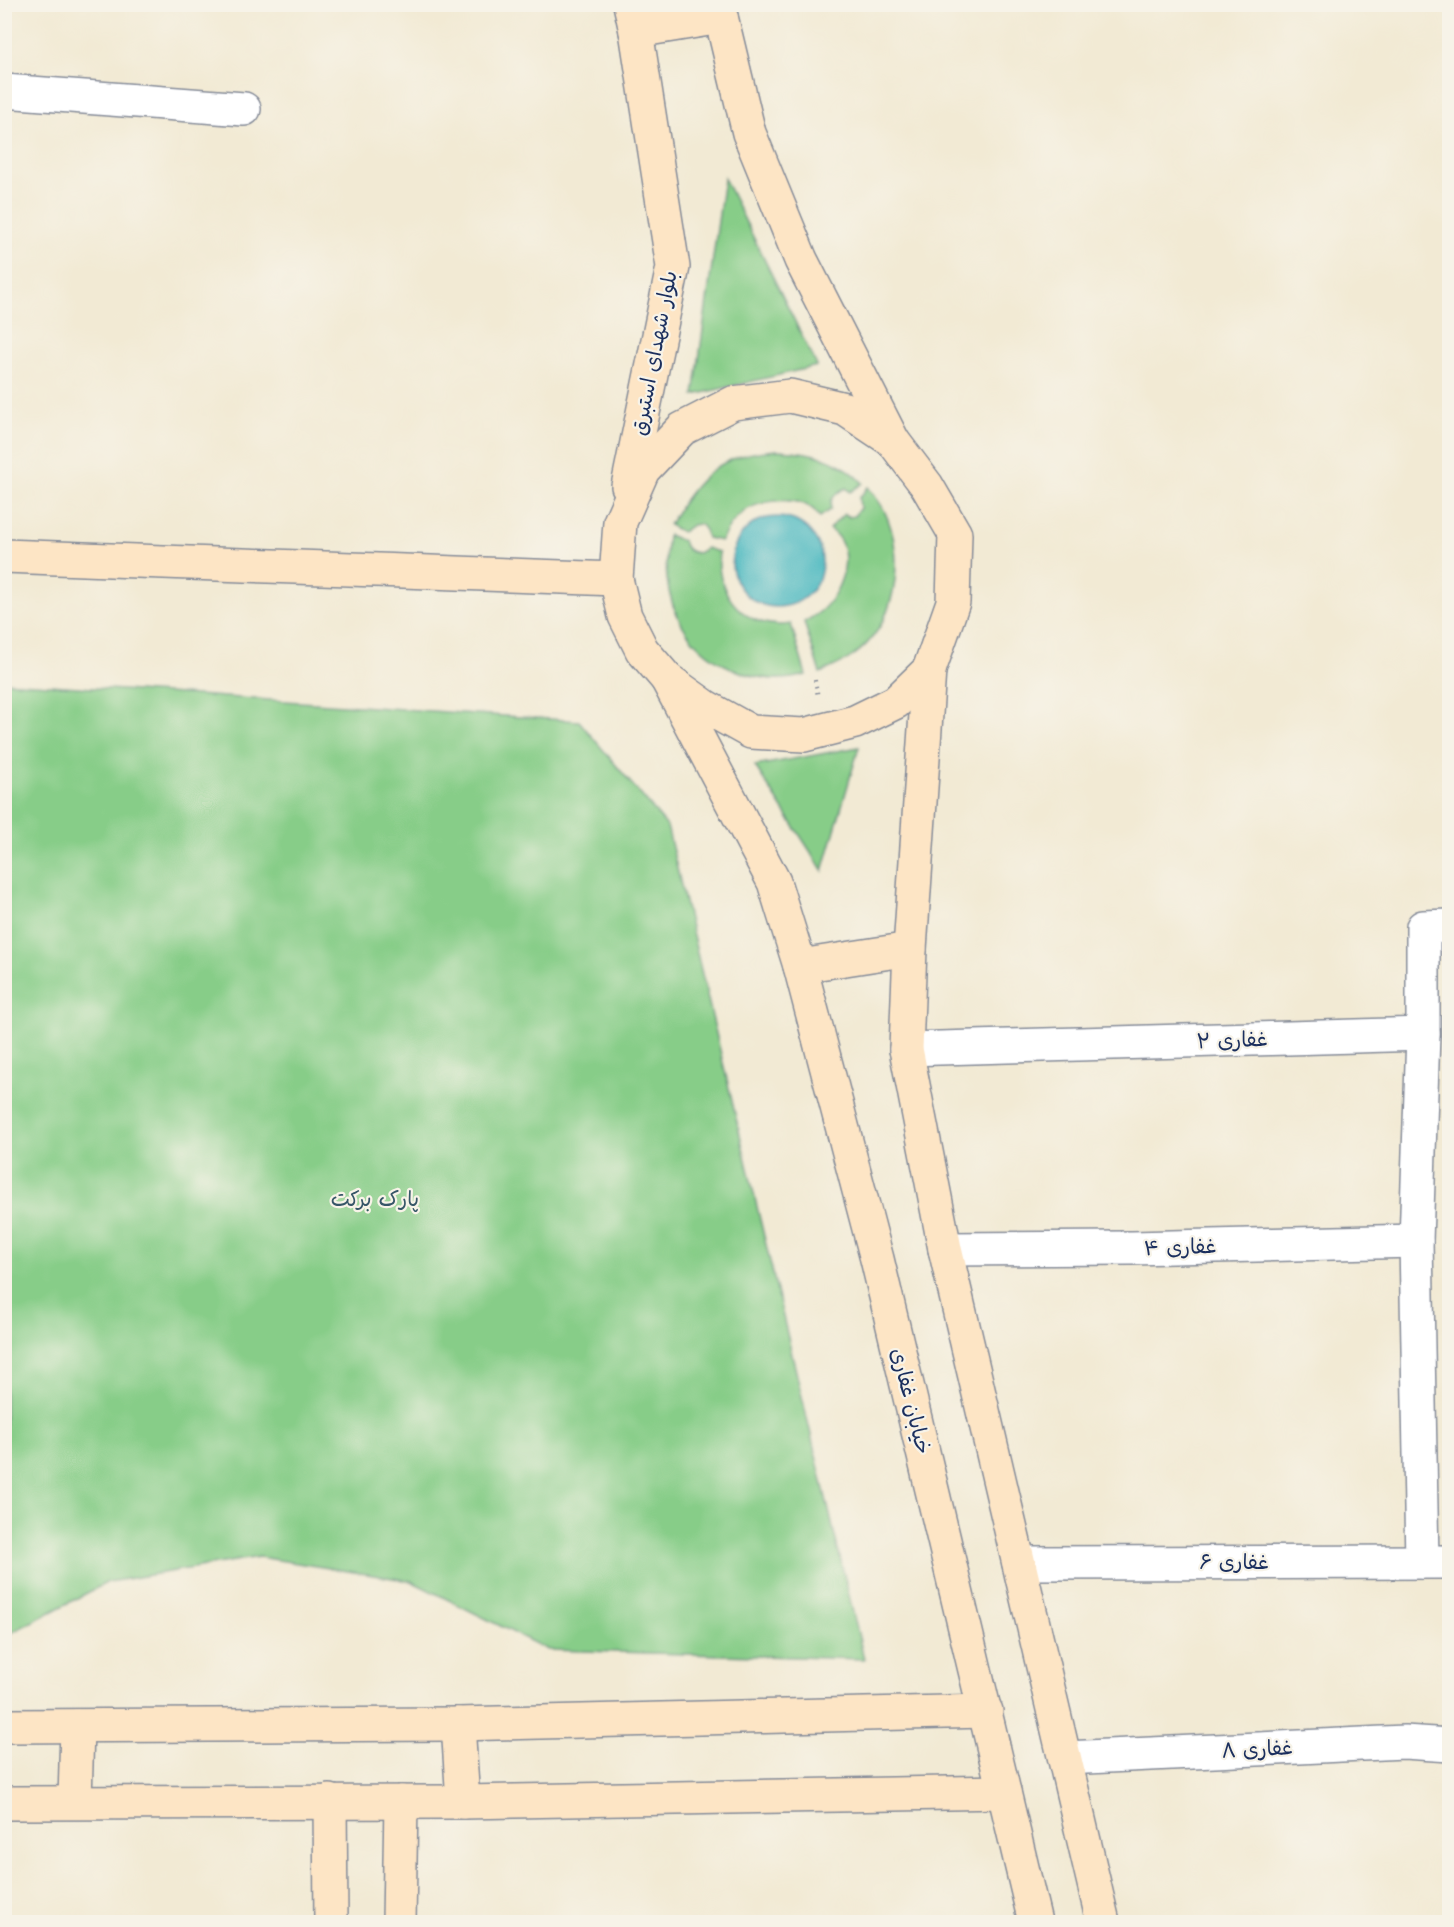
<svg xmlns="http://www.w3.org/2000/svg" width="1454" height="1927" font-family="Mali,'Playpen Sans Arabic',sans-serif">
	<rect width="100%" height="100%" fill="#f7f3e8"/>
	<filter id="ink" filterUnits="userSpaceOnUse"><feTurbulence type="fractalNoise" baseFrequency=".0167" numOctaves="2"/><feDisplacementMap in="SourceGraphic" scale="12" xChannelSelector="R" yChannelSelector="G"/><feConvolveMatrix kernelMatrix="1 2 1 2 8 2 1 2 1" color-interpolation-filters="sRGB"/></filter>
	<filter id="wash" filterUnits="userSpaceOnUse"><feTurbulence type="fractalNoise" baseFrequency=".008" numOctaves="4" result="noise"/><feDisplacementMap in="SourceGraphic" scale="24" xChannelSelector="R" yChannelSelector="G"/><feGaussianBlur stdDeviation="1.35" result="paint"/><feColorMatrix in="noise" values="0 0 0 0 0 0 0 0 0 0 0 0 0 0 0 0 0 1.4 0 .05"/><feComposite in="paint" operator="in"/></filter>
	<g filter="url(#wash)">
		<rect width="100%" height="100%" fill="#f2ead4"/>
		<g fill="#87cd88" stroke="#517e73" stroke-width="1.5">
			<polygon points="724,178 817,366 694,395"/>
			<path d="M778 450C809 451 841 458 863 483L850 492 846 488C837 492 829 498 831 509L820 517C817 514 814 509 810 507 791 496 757 500 741 514 732 521 726 531 721 541L707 538 705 530 700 524 692 525 682 532 669 525C697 477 719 453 778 450Z"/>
			<path d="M868 487C874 495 880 502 884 510 907 558 897 624 853 656 843 663 831 668 820 673L804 622C811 618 818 614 823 609 843 589 857 548 829 529L844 514 849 517 854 516 860 508 859 498Z"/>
			<path d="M668 535 683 541C685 549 690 553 698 553L706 548 719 552C715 595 746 631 791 624L806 675C757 689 700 663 678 617 665 591 664 563 668 535Z"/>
			<polygon points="5,682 579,721 667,826 864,1659 548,1650 411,1581 259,1557 108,1582 5,1636"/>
			<polygon points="859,747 823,871 755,766"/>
		</g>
		<circle fill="#49b8c0" stroke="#32748f" stroke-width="1.5" cx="777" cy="562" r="45"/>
	</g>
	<g filter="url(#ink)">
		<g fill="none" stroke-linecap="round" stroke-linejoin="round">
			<defs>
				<g id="street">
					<polyline points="4,91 244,109"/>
					<polyline points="906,1049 1423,1034 1423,927 1450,926"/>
					<polyline points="945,1249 1132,1248 1416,1241"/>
					<polyline points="1422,1562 1416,1241 1423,1034"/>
					<polyline points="1019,1563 1450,1562"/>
					<polyline points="1065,1758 1404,1742 1450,1745"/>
				</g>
				<g id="secondary">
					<polyline points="718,4 749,133 801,260 892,439"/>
					<polyline points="636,31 721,17"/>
					<polygon points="790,396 845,409 893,441 927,486 955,534 953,602 929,670 896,702 855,722 804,735 751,732 706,707 667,679 642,650 625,616 616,579 620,522 643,470 682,429 733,403"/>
					<polyline points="628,486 673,267 636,31 630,4"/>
					<polyline points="4,556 616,579"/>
					<polyline points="929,670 910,949 906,1049 945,1249 1103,1922"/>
					<polyline points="667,679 774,882 800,966 877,1259 1035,1922"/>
					<polyline points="800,966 910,949"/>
					<polyline points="458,1724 463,1802"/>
					<polyline points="4,1726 458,1724 986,1711"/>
					<polyline points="330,1801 331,1922"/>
					<polyline points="75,1802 77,1726"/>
					<polyline points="4,1803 463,1802 1004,1792"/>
					<polyline points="399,1922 401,1802"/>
				</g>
			</defs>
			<use href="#street" stroke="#868c99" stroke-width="36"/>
			<use href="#secondary" stroke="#868c99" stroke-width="36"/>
			<polyline stroke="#868c99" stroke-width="4" stroke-dasharray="1.5 4.5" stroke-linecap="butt" points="815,680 818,697"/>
			<use href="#street" stroke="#fff" stroke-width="33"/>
			<use href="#secondary" stroke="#fde5c5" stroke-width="33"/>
		</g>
	</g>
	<g text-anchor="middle" stroke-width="4.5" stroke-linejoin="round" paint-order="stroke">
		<g font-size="21" fill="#1b2f5e" stroke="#f7f3e8">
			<text transform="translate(654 353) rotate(-79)" y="7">بلوار شهدای استبرق</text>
			<text transform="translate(1232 1040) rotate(-2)" y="7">غفاری ۲</text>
			<text transform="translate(1180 1247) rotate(-2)" y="7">غفاری ۴</text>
			<text transform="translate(911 1401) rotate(76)" y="7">خیابان غفاری</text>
			<text x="1234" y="1569">غفاری ۶</text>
			<text transform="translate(1257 1749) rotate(-3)" y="7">غفاری ۸</text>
		</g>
		<g font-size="21" fill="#365668" stroke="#f7f3e8">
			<text x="375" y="1206">پارک برکت</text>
		</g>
	</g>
	<rect width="1454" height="1927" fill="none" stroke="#f7f3e8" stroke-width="24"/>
</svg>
